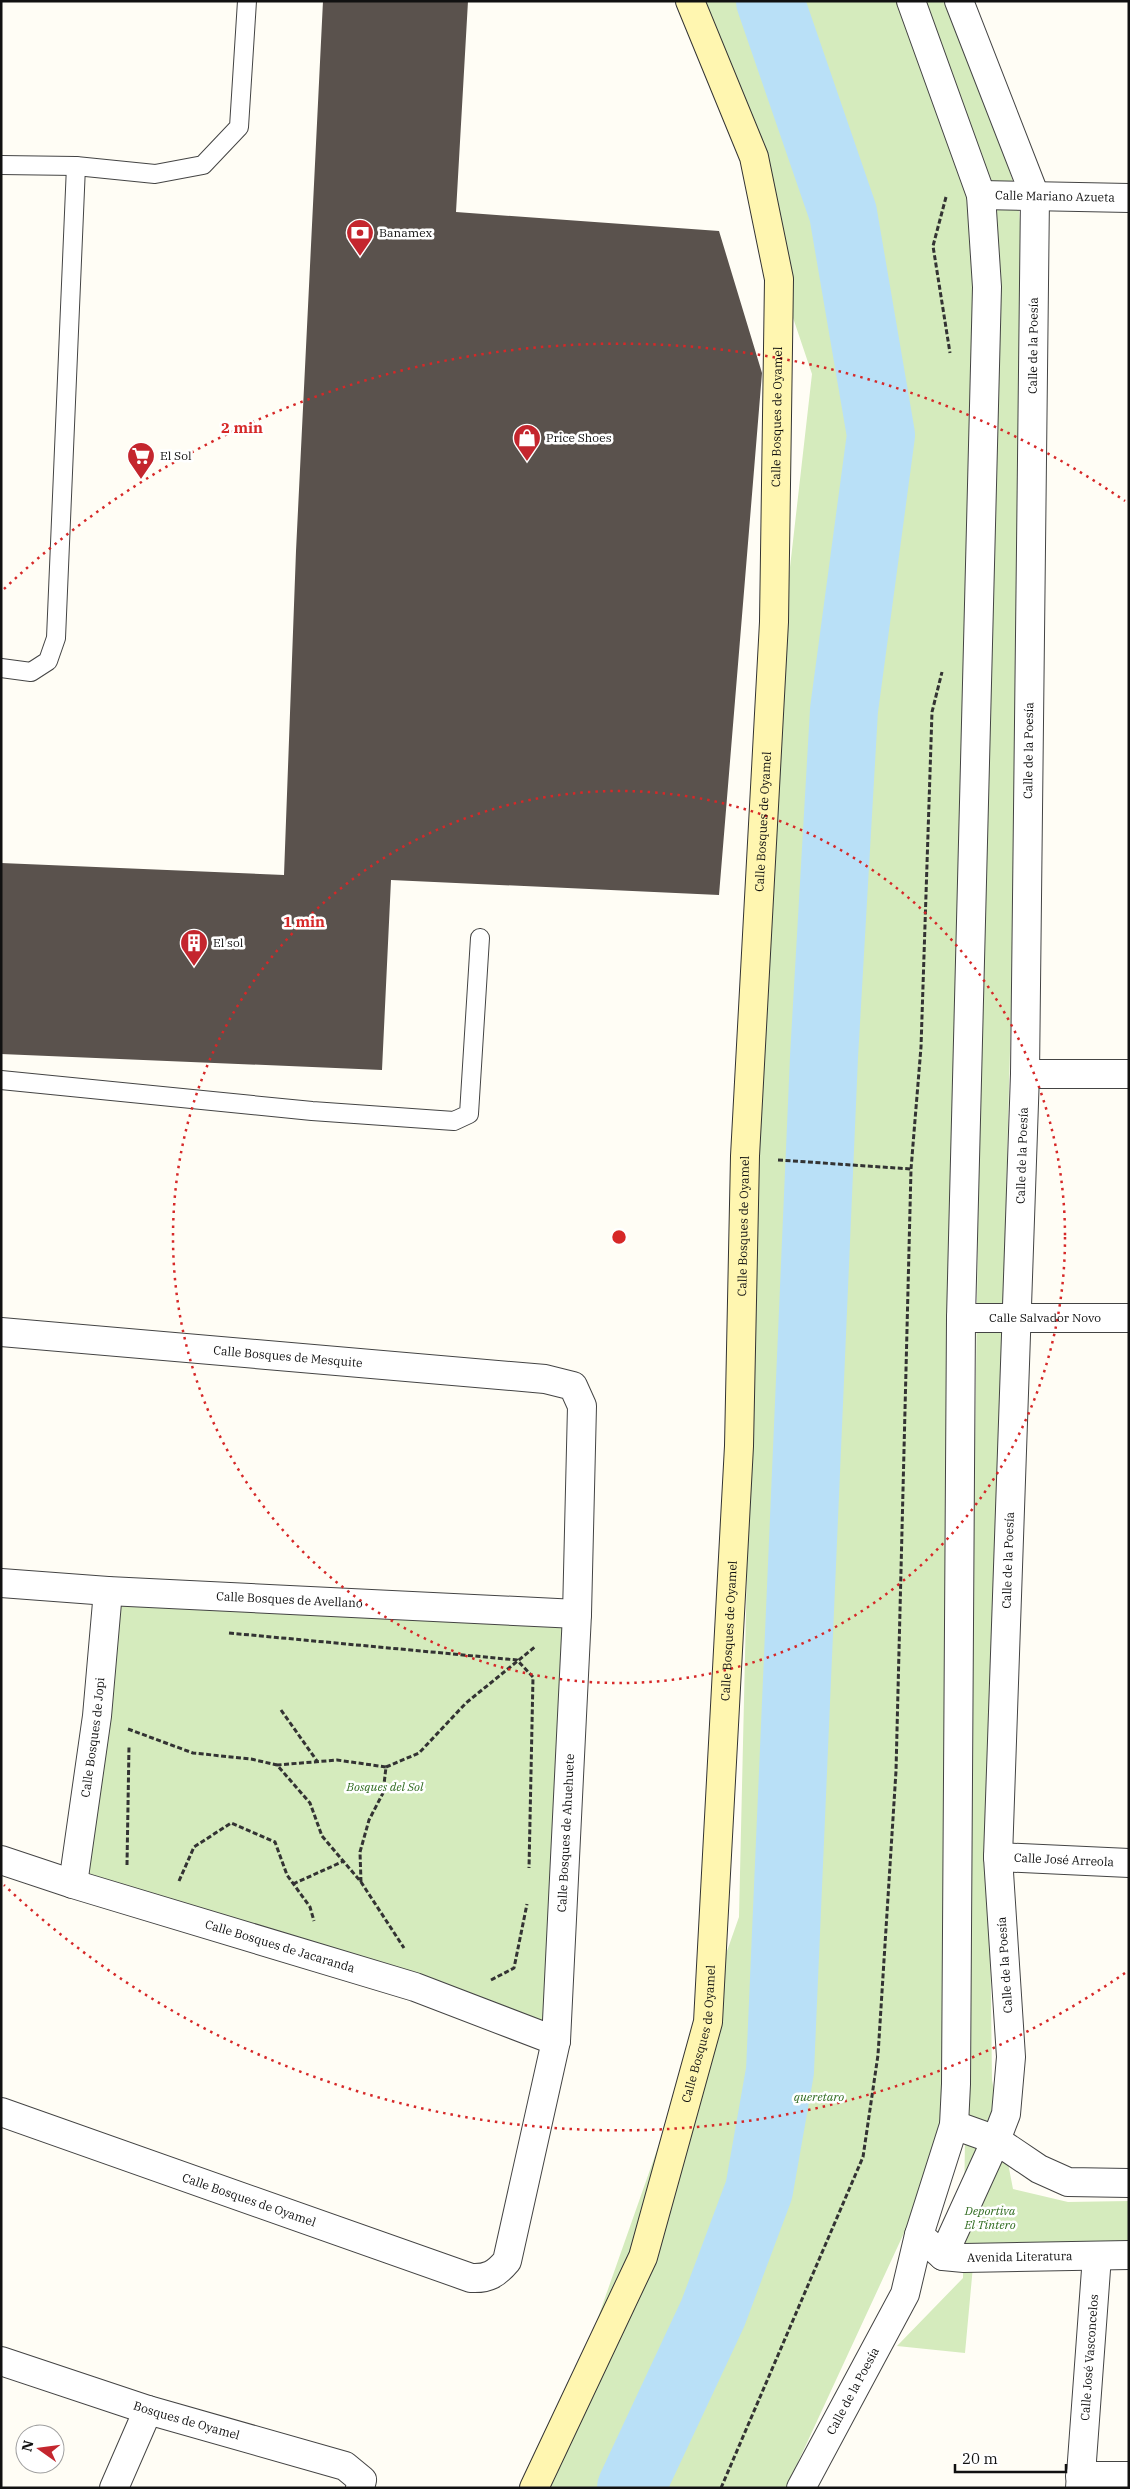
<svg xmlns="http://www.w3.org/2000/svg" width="1130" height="2489" font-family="'IBM Plex Serif',serif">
	<rect width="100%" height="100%" fill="#fffdf5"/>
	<g fill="#d5ebbd">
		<polygon points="686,1 911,1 961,140 984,385 954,2125 786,2488 538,2488 739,1917 765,787 812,374"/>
		<polygon points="915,1 951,1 1018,196 1023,261 1011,1013 989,1835 992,2080 1013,2189 1068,2202 1129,2201 1129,2256 974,2255 965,2353 897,2346 963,2278 992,256"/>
		<polygon points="108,1591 577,1614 556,2041 73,1884"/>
	</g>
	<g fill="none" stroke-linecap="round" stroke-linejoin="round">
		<polyline stroke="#b9e0f7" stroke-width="68" points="631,2488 713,2313 759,2190 780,2071 824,1057 844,710 881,435 843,213 770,1"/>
	</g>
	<polygon fill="#5a524d" points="323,1 468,1 456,212 719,231 762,373 719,895 391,880 382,1070 1,1054 1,863 284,875 296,551"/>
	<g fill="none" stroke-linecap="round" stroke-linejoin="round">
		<defs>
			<g id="service">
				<polyline points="1,165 76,166 155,174 203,165 239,127 247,1"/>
				<polyline points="1,668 31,672 48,661 56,638 76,166"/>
				<polyline points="1,1080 312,1111 454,1121 469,1114 480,938"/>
			</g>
			<g id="minor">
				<path id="s1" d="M981 195 1129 198"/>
				<polyline points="1025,1074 1129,1074"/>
				<path id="s2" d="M961 1318H1129"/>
				<path id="s3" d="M1 1332 545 1379 573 1386 582 1406 577 1614 556 2041 507 2261C496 2274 488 2279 471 2278L1 2112"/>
				<path id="s4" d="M1 1583 108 1591 577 1614"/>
				<path id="s5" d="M998 1857 1129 1863"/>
				<path id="s6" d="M1 1860 73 1884 415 1987 556 2041"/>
				<path id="s7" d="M73 1884 97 1716 108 1591"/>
				<path id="s8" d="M1 2361 148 2410 345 2466 362 2480 360 2488"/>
				<polyline points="1080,2476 1129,2476"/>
				<polyline points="114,2488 148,2410"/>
				<path id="s9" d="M801 2488 905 2294 919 2235"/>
				<path id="s10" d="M1080 2488 1097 2256"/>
			</g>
			<g id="tertiary">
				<path id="s11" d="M911 1 981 195 987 287 961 1318 956 2084 954 2125 919 2235 943 2256 964 2258 1129 2255"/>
				<polyline points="954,2125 996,2140 1039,2169 1068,2182 1129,2183"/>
				<path id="s12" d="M943 2256 996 2140 1006 2114 1011 2057 998 1857 1025 1074 1035 196 959 1"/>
			</g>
			<g id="secondary">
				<path id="s13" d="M534 2488 643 2257 708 2022 739 1446 745 1156 774 622 779 279 754 157 690 1"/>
			</g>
		</defs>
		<use href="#service" stroke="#444" stroke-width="20"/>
		<use href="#minor" stroke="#444" stroke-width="30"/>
		<use href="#tertiary" stroke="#444" stroke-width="30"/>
		<use href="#secondary" stroke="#333" stroke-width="30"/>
		<g stroke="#333" stroke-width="3" stroke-dasharray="5 2.5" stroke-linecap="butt">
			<polyline points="946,197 933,246 950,353"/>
			<polyline points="778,1160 911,1169"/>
			<polyline points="229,1633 517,1660 533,1677 529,1868"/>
			<polyline points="281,1710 317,1761"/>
			<polyline points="128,1729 193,1753 251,1759 277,1765"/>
			<polyline points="386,1767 419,1753 466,1703 536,1646"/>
			<polyline points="127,1865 129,1746"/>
			<polyline points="179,1881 194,1847 231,1823 275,1842 287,1875 310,1907 314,1921"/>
			<polyline points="361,1882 360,1852 369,1820 383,1793 386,1767 337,1760 277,1765 310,1803 322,1836 361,1882 404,1948"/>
			<polyline points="293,1884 344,1861"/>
			<polyline points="491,1980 514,1968 527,1904"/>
			<polyline points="721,2488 863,2157 878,2055 896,1771 911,1169 921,1047 932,712 942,672"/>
		</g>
		<use href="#service" stroke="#fff" stroke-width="18"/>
		<use href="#minor" stroke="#fff" stroke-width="28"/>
		<use href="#tertiary" stroke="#fff" stroke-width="28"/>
		<use href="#secondary" stroke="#fff6b0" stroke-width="28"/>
	</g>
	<g fill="none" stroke="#d62828" stroke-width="2.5" stroke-dasharray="2.5 5">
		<circle cx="619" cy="1237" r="446"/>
		<path d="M1125 1973A893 893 0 0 1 4 1885M4 589A893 893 0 0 1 1125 501"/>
	</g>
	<defs>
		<symbol id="bank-pin" viewBox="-11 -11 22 30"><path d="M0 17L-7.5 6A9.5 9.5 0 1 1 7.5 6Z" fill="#c4262e" stroke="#fff"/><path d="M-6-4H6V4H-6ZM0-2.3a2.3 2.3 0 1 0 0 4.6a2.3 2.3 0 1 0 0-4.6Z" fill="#fff"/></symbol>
		<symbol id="shop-pin" viewBox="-11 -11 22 30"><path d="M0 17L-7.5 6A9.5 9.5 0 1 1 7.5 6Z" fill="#c4262e" stroke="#fff"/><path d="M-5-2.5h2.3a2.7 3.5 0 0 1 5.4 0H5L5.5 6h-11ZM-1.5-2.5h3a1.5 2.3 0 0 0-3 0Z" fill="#fff"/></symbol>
		<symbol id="supermarket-pin" viewBox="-11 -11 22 30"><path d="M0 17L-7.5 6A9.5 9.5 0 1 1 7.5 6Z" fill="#c4262e" stroke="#fff"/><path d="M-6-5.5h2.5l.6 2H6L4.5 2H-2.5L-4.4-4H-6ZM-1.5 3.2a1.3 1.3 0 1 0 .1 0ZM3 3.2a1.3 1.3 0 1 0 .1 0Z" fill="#fff"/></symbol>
		<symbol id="building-pin" viewBox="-11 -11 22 30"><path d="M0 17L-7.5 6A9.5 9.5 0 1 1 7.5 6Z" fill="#c4262e" stroke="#fff"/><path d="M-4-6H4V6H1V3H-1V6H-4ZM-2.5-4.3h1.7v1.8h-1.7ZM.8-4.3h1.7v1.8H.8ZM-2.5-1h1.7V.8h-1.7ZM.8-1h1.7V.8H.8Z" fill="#fff"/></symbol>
	</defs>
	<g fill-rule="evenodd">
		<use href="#bank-pin" x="344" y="217" width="32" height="43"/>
		<use href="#shop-pin" x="511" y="422" width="32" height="43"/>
		<use href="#supermarket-pin" x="125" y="440" width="32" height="43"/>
		<use href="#building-pin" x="178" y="927" width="32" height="43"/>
	</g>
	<g text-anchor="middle" stroke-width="5" stroke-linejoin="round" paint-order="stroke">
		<g font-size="12" fill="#111" stroke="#fff">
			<text dy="4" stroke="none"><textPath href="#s1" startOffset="74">Calle Mariano Azueta</textPath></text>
			<text dy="4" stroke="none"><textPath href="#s12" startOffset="1925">Calle de la Poesía</textPath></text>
			<text dy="4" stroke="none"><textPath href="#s13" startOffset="2106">Calle Bosques de Oyamel</textPath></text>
			<text dy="4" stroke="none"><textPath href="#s12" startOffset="1520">Calle de la Poesía</textPath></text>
			<text dy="4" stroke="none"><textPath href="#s13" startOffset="1701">Calle Bosques de Oyamel</textPath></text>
			<text dy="4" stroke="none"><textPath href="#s12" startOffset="1115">Calle de la Poesía</textPath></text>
			<text dy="4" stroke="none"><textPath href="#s13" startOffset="1296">Calle Bosques de Oyamel</textPath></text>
			<text dy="4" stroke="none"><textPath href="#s2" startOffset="84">Calle Salvador Novo</textPath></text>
			<text dy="4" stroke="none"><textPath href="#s3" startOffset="288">Calle Bosques de Mesquite</textPath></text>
			<text dy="4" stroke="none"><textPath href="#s12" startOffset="710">Calle de la Poesía</textPath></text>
			<text dy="4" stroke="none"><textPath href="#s4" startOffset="289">Calle Bosques de Avellano</textPath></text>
			<text dy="4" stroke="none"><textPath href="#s13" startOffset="891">Calle Bosques de Oyamel</textPath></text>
			<text dy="4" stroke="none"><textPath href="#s7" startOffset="148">Calle Bosques de Jopi</textPath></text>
			<text transform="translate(566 1833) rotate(-87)" y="4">Calle Bosques de Ahuehuete</text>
			<text dy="4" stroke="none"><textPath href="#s5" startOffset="66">Calle José Arreola</textPath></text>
			<text dy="4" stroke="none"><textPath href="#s6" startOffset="292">Calle Bosques de Jacaranda</textPath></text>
			<text transform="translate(1005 1965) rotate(-94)" y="4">Calle de la Poesía</text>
			<text dy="4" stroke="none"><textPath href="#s13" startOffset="486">Calle Bosques de Oyamel</textPath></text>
			<text transform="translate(249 2200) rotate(19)" y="4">Calle Bosques de Oyamel</text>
			<text dy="4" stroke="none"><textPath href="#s11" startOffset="2361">Avenida Literatura</textPath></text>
			<text dy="4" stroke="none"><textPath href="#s10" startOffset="131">Calle José Vasconcelos</textPath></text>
			<text dy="4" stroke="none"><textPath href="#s9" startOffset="110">Calle de la Poesía</textPath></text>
			<text dy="4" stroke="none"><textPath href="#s8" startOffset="195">Bosques de Oyamel</textPath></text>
		</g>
		<g font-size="12" fill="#111" stroke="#fff" text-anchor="start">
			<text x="379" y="237">Banamex</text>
			<text x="546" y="442">Price Shoes</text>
			<text x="160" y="460">El Sol</text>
			<text x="213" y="947">El sol</text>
		</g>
		<g font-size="12" font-style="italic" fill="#2f6b1f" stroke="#fff">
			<text x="385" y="1791">Bosques del Sol</text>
			<text x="819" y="2101">queretaro</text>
			<text x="990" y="2215">Deportiva<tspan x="990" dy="14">El Tintero</tspan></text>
		</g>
	</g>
	<circle cx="619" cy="1237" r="8" fill="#d62828" stroke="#fff" stroke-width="2.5"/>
	<g font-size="15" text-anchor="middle" font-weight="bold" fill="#d62828" stroke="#fff" stroke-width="5" stroke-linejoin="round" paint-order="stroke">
		<text x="242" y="433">2 min</text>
		<text x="304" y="927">1 min</text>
	</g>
	<rect width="1130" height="2489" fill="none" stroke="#111111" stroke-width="5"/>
	<g transform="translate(40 2449) rotate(284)"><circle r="24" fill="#ffffff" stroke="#a0a0a0"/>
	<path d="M0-4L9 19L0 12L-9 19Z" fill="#c4262e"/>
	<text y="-8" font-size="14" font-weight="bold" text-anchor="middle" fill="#111111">N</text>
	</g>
	<path d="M955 2464v8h111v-8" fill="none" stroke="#111111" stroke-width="2.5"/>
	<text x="962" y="2464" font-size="15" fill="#111111" stroke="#ffffff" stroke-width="4" paint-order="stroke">20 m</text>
</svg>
